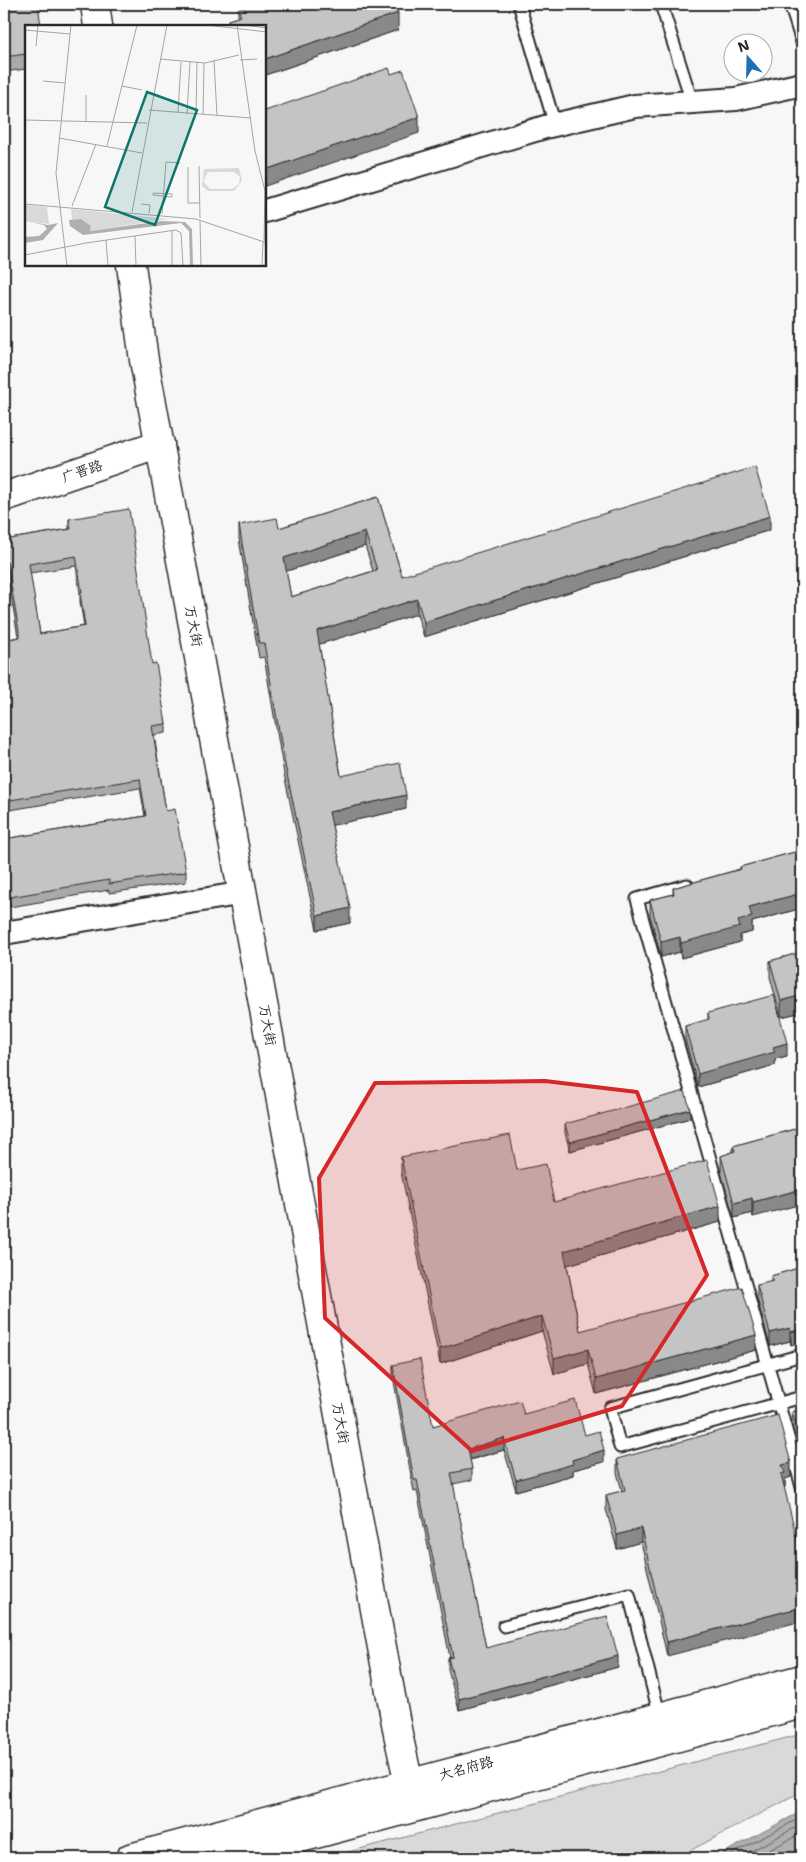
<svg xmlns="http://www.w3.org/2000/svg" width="806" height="1862" font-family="'Shantell Sans','LXGW WenKai TC',sans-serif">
	<rect width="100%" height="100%" fill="#f7f7f7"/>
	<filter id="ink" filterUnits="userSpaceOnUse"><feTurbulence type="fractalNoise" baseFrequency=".02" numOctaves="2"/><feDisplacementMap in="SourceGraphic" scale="10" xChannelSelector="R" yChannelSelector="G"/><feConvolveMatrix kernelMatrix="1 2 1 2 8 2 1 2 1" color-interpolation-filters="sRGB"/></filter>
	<g filter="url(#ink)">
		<polygon fill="#d9d9d9" stroke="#828282" points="802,1734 802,1792 676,1858 325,1858"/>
		<polygon fill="#b0b0b0" stroke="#7b7b7b" points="802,1811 802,1858 714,1858"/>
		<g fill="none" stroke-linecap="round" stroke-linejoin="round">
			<g stroke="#606060" stroke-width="1">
				<polyline points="724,1858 802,1817"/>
				<polyline points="738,1858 802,1824"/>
				<polyline points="754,1858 802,1833"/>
			</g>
			<defs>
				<g id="service">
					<polyline points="519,4 555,125"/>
					<polyline points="661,4 692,102"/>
					<polyline points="790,4 802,42"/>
					<polyline points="687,885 637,899 802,1487"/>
					<polyline points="802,1355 610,1408 620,1447 802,1397"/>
					<polyline points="504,1626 629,1594 660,1717"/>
				</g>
				<g id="minor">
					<polyline points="265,211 545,127 635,106 736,99 802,84"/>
					<polyline points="4,933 244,893"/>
				</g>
				<g id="tertiary">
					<polyline points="95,4 98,26"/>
					<polyline points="131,265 144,360 398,1734 409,1784"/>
					<polyline points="4,497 160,444"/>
					<polyline points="130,1858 802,1679"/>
					<polyline points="226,1858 802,1704"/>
				</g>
			</defs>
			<use href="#service" stroke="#2b2b2b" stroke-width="15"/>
			<use href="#minor" stroke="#2b2b2b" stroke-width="26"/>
			<use href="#tertiary" stroke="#2b2b2b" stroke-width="31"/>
			<use href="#service" stroke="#fff" stroke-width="11"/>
			<use href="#minor" stroke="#fff" stroke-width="22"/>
			<use href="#tertiary" stroke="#fff" stroke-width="28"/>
		</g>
		<g fill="#a9a9a9" stroke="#2b2b2b" fill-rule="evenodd">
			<polygon points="4,4 26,26 26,69 4,72"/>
			<polygon points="238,9 398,30 265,75 265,26 228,26 228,20 238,17"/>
			<path d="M378 497 402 576 770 530 424 637 417 614 319 644 341 776 406 809 332 825 350 923 317 930 284 774 264 657 259 658 239 539V525L279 528ZM365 546 373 571 291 597 286 571Z"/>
			<path d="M69 519 152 664 166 724V733L154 735 166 811 186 872V882L109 893V890L10 907 6 884H4V839L145 816 140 788 4 811V640L18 637 7 571 4 540 69 529ZM76 566 80 593V602L84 626 40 634 30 573Z"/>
			<polygon points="802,850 802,908 752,922 752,932 740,935 740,942 681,958 680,952 661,957 650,915 650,900 673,894 673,888 740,869 740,867"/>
			<polygon points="802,952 802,1012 781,1017 770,977 770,961"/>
			<polygon points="708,1013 787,1056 775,1059 775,1065 698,1087 685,1039 685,1026 708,1020"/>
			<polygon points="690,1118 570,1151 565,1133 565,1124"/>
			<polygon points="802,1127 753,1217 752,1213 734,1218 721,1172 721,1156 733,1152 733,1146"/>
			<polygon points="401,1157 517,1170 554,1202 720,1222 567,1265 580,1331 756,1350 596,1394 588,1364 554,1374 542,1331 440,1364 401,1172"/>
			<polygon points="802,1267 791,1345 790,1341 770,1346 757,1298 757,1285 771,1282 771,1276"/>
			<polygon points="393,1365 433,1426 524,1414 585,1435 604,1462 573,1470 573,1475 516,1491 504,1450 470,1460 472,1469 472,1480 453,1484 486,1648 618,1667 459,1710 448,1670 448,1658 450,1658 417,1491 414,1492 393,1376"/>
			<polygon points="802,1409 802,1460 792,1425 792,1412"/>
			<polygon points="617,1459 791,1477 785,1479 785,1487 667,1656 641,1542 617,1549 606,1509 606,1495 622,1491 617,1473"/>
		</g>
		<g fill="#898989" stroke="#2b2b2b">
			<polygon points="398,13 398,30 265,75 265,59"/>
			<polygon points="419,117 419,133 265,186 265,170"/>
			<polygon points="770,516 770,530 424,637 424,622"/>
			<polygon points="365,532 365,546 284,572 284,558"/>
			<polygon points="7,562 7,571 4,573 4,563"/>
			<polygon points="417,599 417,614 317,645 317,631"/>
			<polygon points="406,795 406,809 329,826 329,812"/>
			<polygon points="802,893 802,908 752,922 752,932 740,935 740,942 681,958 681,943 738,921 749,907"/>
			<polygon points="350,908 350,923 317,930 317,916"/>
			<polygon points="680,937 680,952 661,957 661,942"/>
			<polygon points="802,995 802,1012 781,1017 781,1001"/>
			<polygon points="787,1043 787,1056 775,1059 775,1065 698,1087 698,1074 773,1047"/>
			<polygon points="690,1109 690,1118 570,1151 570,1142"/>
			<polygon points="802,1189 802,1204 753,1217 753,1202"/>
			<polygon points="752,1198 752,1213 734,1218 734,1203"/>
			<polygon points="720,1206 720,1222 564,1266 564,1251"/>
			<polygon points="542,1316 542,1331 440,1364 440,1349"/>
			<polygon points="790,1328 790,1341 770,1346 770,1333"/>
			<polygon points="802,1329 802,1342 791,1345 791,1332"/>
			<polygon points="756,1335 756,1350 596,1394 596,1379"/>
			<polygon points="588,1349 588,1364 554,1374 554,1358"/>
			<polygon points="504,1438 504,1450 468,1460 468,1449"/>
			<polygon points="604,1450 604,1462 573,1470 573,1475 516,1491 516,1480 572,1460"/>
			<polygon points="791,1463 791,1477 785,1479 785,1487 781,1488 781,1474 782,1465"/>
			<polygon points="641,1528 641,1542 617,1549 617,1535"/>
			<polygon points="802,1607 802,1621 667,1656 667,1642"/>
			<polygon points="618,1656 618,1667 459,1710 459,1699"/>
		</g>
		<g fill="#c4c4c4" stroke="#2b2b2b" fill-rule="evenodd">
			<polygon points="4,4 38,4 41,26 26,26 26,54 4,57"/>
			<polygon points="255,4 394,4 398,13 265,59 265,26 230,26 228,20 241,16 238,9"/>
			<polygon points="389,68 391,74 403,70 419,117 265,170 265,111"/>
			<path d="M755 467 770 516 424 622 417 599 317 631 341 776 400 763 406 795 329 812 350 908 317 916 284 760 264 643H259L239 525 277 518 279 528 378 497 402 576ZM365 532 377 570 291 597 284 558Z"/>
			<path d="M129 509 152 664 156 663 166 724 152 726 166 811 175 809 186 872 109 884V880L10 897 6 874H4V839L146 816 140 779 4 801V640L20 637 7 562 4 563V540L71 529 69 519ZM76 556 82 592 80 593 85 626 40 634 29 564Z"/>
			<polygon points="802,850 802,893 749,907 752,917 738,921 740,927 681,943 680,937 661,942 650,900 674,894 673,888 741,869 740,867"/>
			<polygon points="802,952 802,995 781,1001 770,961"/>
			<polygon points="774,995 787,1043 773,1047 775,1052 698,1074 685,1026 709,1019 708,1013"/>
			<polygon points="685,1091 690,1109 570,1142 565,1124"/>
			<polygon points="802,1127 802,1189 753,1202 752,1198 734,1203 721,1156 735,1151 733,1146"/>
			<polygon points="510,1135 517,1170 546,1164 554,1202 707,1160 720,1206 564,1251 580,1331 742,1287 756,1335 596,1379 588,1349 554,1358 542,1316 440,1349 401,1157"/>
			<polygon points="802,1267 802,1329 791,1332 790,1328 770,1333 757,1285 773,1281 771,1276"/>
			<polygon points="420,1359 433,1426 520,1401 524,1414 575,1400 585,1435 599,1431 604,1450 572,1460 573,1464 516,1480 504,1438 468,1449 472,1469 451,1473 486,1648 607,1616 618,1656 459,1699 448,1658 453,1657 417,1480 414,1480 393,1365"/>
			<polygon points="802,1409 802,1447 792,1412"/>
			<polygon points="778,1415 791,1463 782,1465 785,1473 781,1474 801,1556 802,1555 802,1607 667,1642 641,1528 617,1535 606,1495 625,1490 617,1459"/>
		</g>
	</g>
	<path fill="#d62828" fill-opacity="0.2" stroke="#d62828" stroke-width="4" stroke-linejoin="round" d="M545 1081 637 1092 707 1275 622 1406 472 1451 325 1318 319 1178 375 1083Z"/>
	<g text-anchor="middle" stroke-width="4" stroke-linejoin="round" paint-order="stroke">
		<g font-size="14" fill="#2b2b2b" stroke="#fff">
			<text transform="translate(82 471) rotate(-19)" y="5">广晋路</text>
			<text transform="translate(194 626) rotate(79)" y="5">万大街</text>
			<text transform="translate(268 1025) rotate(80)" y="5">万大街</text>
			<text transform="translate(341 1423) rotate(80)" y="5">万大街</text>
			<text transform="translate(466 1768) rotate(-15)" y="5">大名府路</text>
		</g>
	</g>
	<g transform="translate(25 25)">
		<rect width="241" height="241" fill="#f7f7f7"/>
		<path d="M214 143 217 156 209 166H183L177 161 179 144ZM183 147H209L215 152 214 159 207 164H185L178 156ZM0 180 22 182 24 199 0 196ZM46 184 144 194 64 206 65 200 55 194 47 195Z" fill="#d9d9d9" fill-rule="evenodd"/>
		<path d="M56 194 66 201 65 206 137 196 160 197 167 204 168 241H165L164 206 156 198 58 210 45 201 44 195ZM2 196 23 200 33 198 18 215 0 218V212L14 211 22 204 19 200Z" fill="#b0b0b0"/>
		<path fill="none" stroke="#a5a5a5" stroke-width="1" d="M182 0 242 7M212 0 230 126 240 166 239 216M219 0 242 3M0 5 45 9M11 21 13 0M135 34 180 38 214 30M189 35 192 91M215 35 232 34M18 56 40 58M97 61 117 65M124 85 226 93M153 87 156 37M162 89 165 37M171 90 172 37M178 90 179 38M0 95 122 98M61 97V70M34 113 117 128M82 121 112 0M174 141 175 193M163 142V178H175M128 168 147 169V172L128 170ZM0 179 171 194 242 218M116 179 125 180 124 188M47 181 71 119M107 187 142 0M137 189 141 137 155 138M175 195 176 241M110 211 111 241M81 215 83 241M0 230 61 218 151 205 156 208 158 241M42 241 31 148 46 0M147 241V206M237 241 238 217"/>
		<path fill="#0f766e" fill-opacity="0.15" stroke="#0f766e" stroke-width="2.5" d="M122 67 172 85 130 200 80 182Z"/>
		<rect width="241" height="241" fill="none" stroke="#2b2b2b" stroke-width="2.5"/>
	</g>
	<rect width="806" height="1862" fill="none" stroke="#fff" stroke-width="20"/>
	<rect x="10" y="10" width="786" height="1842" fill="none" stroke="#2b2b2b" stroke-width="2" filter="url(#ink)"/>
	<g transform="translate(748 58) rotate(340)"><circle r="24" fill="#ffffff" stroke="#aaaaaa"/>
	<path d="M0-4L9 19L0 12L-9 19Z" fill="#1f6fb2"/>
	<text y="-8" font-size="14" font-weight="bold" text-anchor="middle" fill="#2b2b2b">N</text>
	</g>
</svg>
